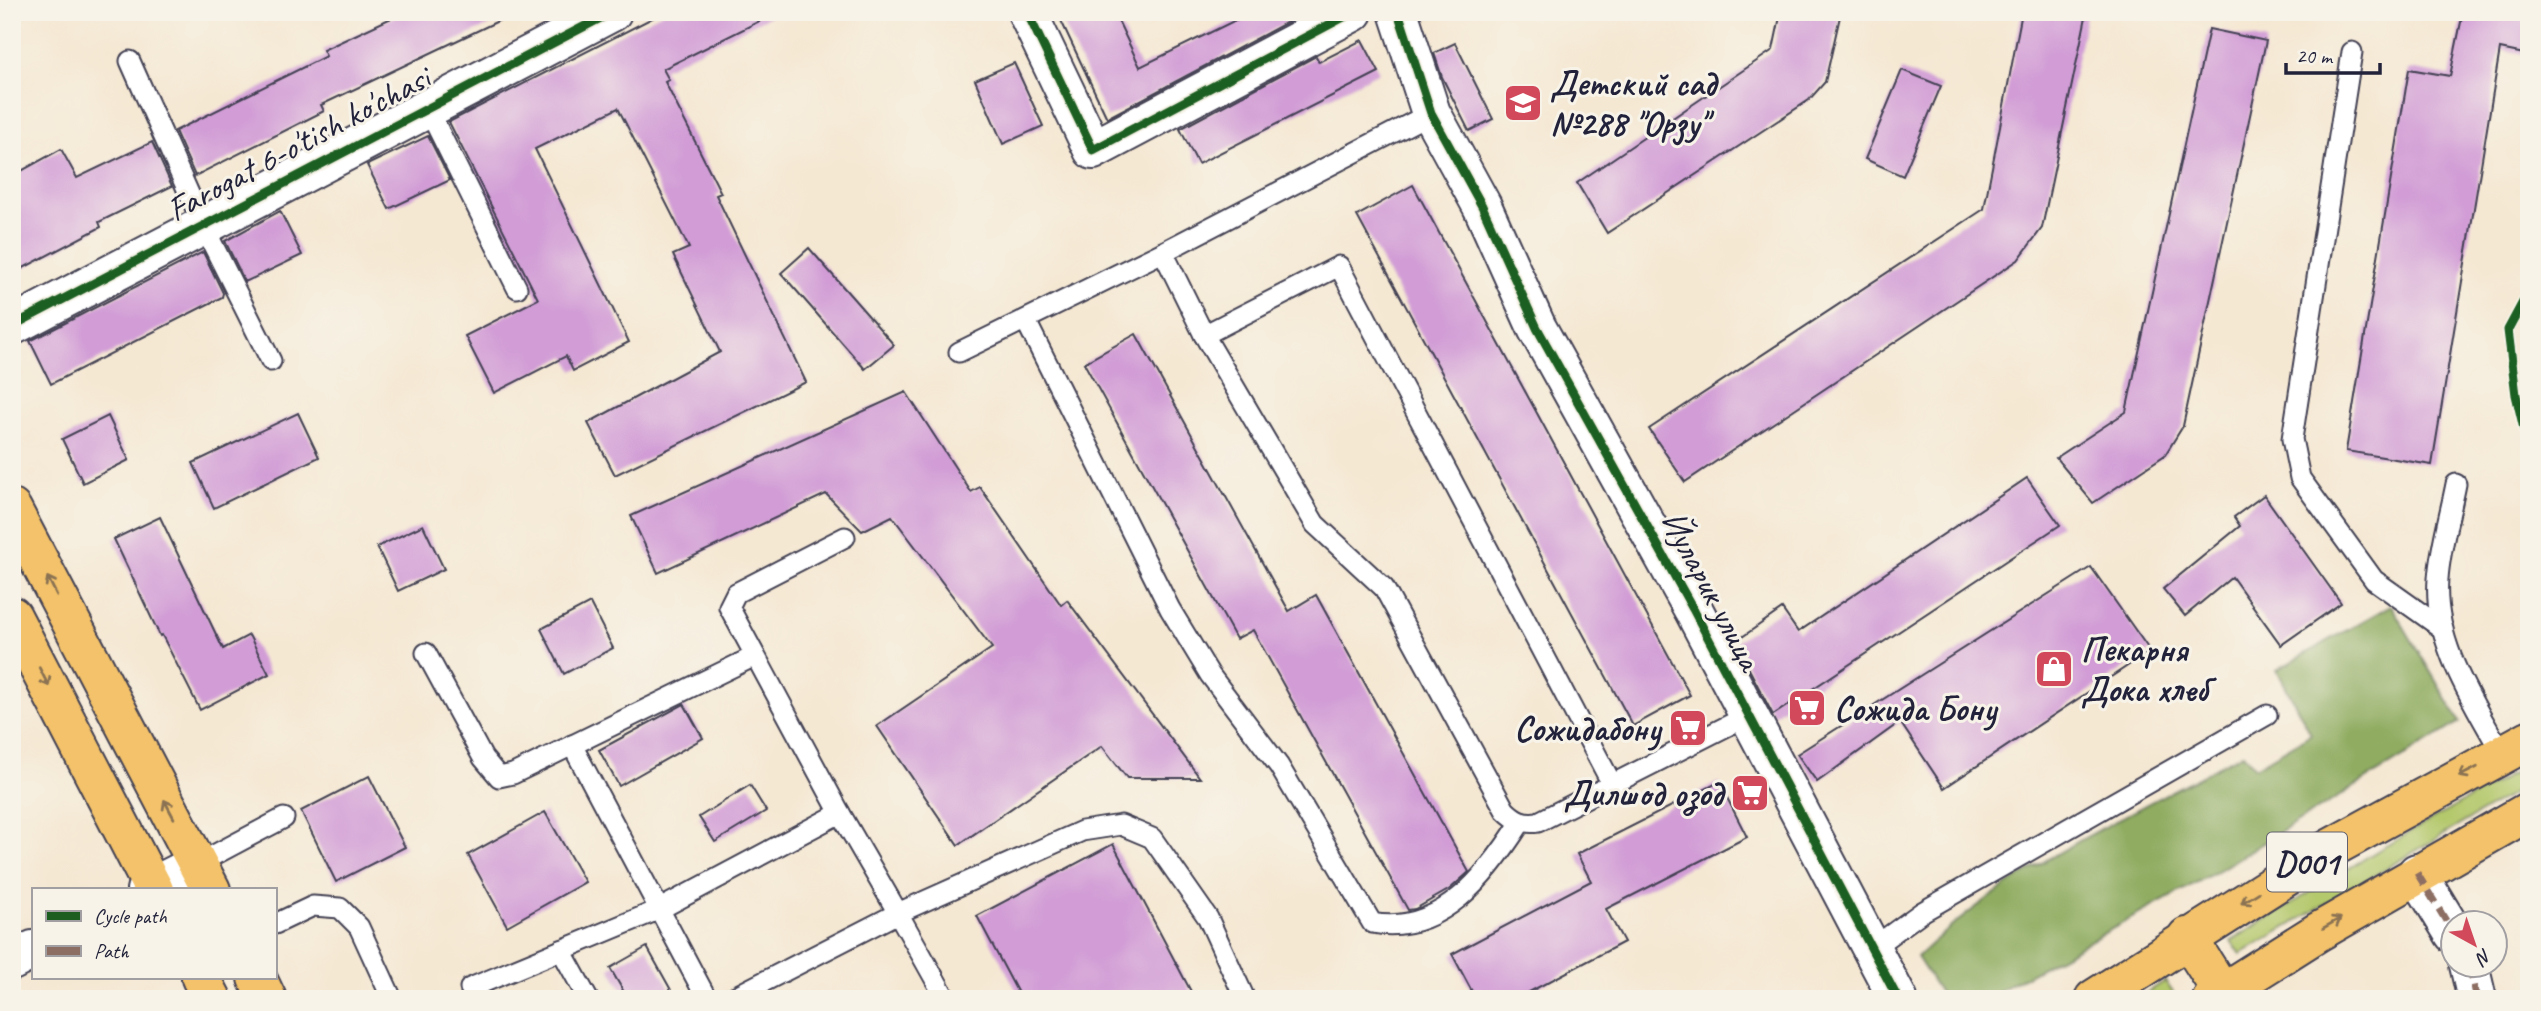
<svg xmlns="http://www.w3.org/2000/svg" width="2541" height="1011" font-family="Caveat,sans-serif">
	<rect width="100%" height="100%" fill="#f7f3e8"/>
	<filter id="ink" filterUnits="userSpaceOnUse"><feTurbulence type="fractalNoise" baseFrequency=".0143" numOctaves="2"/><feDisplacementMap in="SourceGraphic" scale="14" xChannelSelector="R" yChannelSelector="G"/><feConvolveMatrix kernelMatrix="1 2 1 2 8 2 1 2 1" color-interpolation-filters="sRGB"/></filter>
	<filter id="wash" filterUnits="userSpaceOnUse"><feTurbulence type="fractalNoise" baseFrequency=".00686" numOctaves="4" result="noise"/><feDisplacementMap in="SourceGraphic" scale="28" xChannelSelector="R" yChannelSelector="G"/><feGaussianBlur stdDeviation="1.57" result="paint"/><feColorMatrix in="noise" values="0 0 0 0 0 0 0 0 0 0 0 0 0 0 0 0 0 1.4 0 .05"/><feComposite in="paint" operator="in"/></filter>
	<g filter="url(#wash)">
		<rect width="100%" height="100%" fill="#f5e8d3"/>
		<g fill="#b4c86c" stroke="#6b7554" stroke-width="2">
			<polygon points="2529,764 2529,784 2241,954 2231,941 2377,851"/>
			<polygon points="2165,981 2176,997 2173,999 2137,999"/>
		</g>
		<path fill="#8fac60" stroke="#58674e" stroke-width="2" d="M2391 605 2460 722 2216 872 1984 999H1944L1917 957C2009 868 2132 814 2243 753L2255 767 2311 734 2277 670Z"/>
		<g id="blocks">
			<g fill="#d29dd6">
				<polygon points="404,12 517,12 321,105 324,111 195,176 175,131 326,56 323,50"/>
				<polygon points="664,12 778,12 663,69 669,80 665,82 721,193 716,195 806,382 615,475 588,423 720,352 673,255 689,248 618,108 535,149 629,342 573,371 566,356 494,393 465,336 538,299 449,122"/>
				<polygon points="1057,12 1114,12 1140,67 1252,12 1295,12 1297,17 1107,118"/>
				<polygon points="1781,12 1841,12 1825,82 1809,100 1607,233 1577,183 1773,50"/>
				<polygon points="2022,12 2087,12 2042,228 2018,260 1685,482 1649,429 1984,209"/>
				<polygon points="2463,12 2529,12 2529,55 2500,49 2432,465 2346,451 2409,69 2450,76"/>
				<polygon points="2209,29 2266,41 2183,426 2165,455 2093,503 2056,458 2126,412"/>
				<polygon points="1362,40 1379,72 1198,164 1180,129 1316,56 1319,62"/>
				<polygon points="1455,43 1493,119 1469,131 1442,77 1434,53"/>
				<polygon points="1014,63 1043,126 1003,144 975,80"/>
				<polygon points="1902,70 1941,86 1903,176 1865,159"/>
				<polygon points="428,136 450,180 389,209 367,165"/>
				<polygon points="152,142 172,186 99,222 101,227 12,274 12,176 61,149 77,178"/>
				<polygon points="1413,185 1690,695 1633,726 1357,216"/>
				<polygon points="280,211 302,255 245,282 225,241"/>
				<polygon points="809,248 894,345 865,369 781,273"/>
				<polygon points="203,252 223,293 222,297 51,384 30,341"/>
				<polygon points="1136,334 1289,611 1316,595 1469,872 1450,889 1415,909 1408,910 1253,630 1236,639 1084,363"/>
				<polygon points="906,392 971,492 980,487 1061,605 1067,600 1200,778 1127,778 1102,746 958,845 877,726 992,648 892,516 862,531 826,494 658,573 631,516"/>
				<polygon points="298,413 319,457 214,508 193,463"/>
				<polygon points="108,416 129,460 83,483 62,439"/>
				<polygon points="2027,478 2060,525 1773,715 1735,642 1782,609 1798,632"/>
				<polygon points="2264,495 2341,603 2281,645 2232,577 2185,616 2163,589 2240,526 2234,517"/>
				<polygon points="160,517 223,649 249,635 269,674 200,710 162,635 160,636 114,539"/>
				<polygon points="423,525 444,569 398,591 377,547"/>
				<polygon points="2091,567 2150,651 1944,788 1900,722 1817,782 1797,754"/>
				<polygon points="590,603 613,648 564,674 541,629"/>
				<polygon points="684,704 703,738 619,786 599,750"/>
				<polygon points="369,776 405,847 336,882 301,811"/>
				<polygon points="1719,782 1747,837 1606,909 1624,942 1516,999 1476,999 1452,954 1591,881 1577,854"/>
				<polygon points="750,785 766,811 715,842 699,817"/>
				<polygon points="545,812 585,882 507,926 468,855"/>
				<polygon points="1113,844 1195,999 1021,999 977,916"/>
				<polygon points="647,947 676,999 628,999 610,968"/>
			</g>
		</g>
	</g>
	<g filter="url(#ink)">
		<use href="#blocks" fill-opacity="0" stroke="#424052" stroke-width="2"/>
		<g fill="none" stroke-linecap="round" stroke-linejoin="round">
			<defs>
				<g id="lane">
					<polyline points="2352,52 2292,439 2300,478 2374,580 2443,629"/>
					<polyline points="130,61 203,225 271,361"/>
					<polyline points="427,107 517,288"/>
					<path d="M1431 113 1163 252 1204 335 1315 524 1384 588 1505 810C1515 820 1523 824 1538 822L1747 716"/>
					<path d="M1026 321 1170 609 1210 675 1279 766 1372 923C1441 936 1488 874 1521 822"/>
					<polyline points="1204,335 1339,266 1613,786"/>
					<polyline points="959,352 1163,252"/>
					<path d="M2456 484C2450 515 2440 548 2438 579 2433 643 2473 701 2502 754"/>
					<polyline points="426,653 483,758 499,777 513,774 755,656"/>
					<polyline points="572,745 707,999"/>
					<polyline points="840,813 729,607 736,593 845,537"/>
					<polyline points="197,864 284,818"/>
					<polyline points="275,924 313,906 340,908 359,927 392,999"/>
					<polyline points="1871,949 1922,912 2267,715"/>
					<polyline points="561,950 588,999"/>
					<polyline points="470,988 658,910 840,813 898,913 1082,831 1121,825 1152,838 1208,918 1245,999"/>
					<polyline points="730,999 898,913 946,999"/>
				</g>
				<g id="street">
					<polyline points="1027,12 1093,150 1353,12"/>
					<polyline points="1398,12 1431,113 1482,206 1537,328 1693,609 1898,999"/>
					<polyline points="12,326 612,12"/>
					<polyline points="2417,873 2454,934"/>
					<polyline points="146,890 197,864"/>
					<polyline points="12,961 33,950"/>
					<polyline points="2469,965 2477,999"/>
				</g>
				<g id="primary">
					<polyline points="12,509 211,890"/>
					<polyline points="12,616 154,890"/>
					<polyline points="201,978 212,999"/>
					<polyline points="257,978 267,999"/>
				</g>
				<g id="highway">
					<polyline points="2187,937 2222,992"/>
					<polyline points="2094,999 2331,848 2529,740"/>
					<polyline points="2212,999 2318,932 2529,811"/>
				</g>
			</defs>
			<use href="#lane" stroke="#424052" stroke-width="23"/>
			<use href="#street" stroke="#424052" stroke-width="42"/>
			<use href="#primary" stroke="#424052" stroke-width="42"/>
			<use href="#highway" stroke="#424052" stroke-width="42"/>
			<use href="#lane" stroke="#fff" stroke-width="19"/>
			<use href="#street" stroke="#fff" stroke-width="38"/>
			<use href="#primary" stroke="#f3c26a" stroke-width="38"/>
			<use href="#highway" stroke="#f3c26a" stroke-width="38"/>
			<g stroke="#8d6e63" stroke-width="7" stroke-dasharray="14 7" stroke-linecap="butt">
				<polyline points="2417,873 2454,934"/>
				<polyline points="2469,965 2477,999"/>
			</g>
			<defs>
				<g id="cycleway">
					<polyline points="1027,12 1093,150 1353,12"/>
					<polyline points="1398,12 1431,113 1482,206 1537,328 1693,609 1898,999"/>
					<polyline points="2529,291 2508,330 2516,395 2529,450"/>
					<polyline points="12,326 612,12"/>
				</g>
			</defs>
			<use href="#cycleway" stroke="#f7f3e8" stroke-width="13"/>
			<use href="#cycleway" stroke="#1b5e20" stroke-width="9"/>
		</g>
		<defs><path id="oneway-shaft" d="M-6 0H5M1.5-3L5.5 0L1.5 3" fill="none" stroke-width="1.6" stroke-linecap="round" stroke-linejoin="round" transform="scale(1.75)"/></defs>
		<g stroke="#8a7252">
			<use href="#oneway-shaft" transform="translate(52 586) rotate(-117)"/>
			<use href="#oneway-shaft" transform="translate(44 677) rotate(63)"/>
			<use href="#oneway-shaft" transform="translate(2468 772) rotate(153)"/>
			<use href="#oneway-shaft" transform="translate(169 809) rotate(-118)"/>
			<use href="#oneway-shaft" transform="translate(2250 898) rotate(148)"/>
			<use href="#oneway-shaft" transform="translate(2332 923) rotate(-30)"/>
		</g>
	</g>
	<defs>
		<symbol id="school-square" viewBox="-11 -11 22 22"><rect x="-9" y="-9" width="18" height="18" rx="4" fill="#d1495b" stroke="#f7f3e8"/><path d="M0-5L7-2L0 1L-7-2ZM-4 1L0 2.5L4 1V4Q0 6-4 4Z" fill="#fff"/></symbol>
		<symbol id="shop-square" viewBox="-11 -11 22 22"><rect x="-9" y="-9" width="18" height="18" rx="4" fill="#d1495b" stroke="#f7f3e8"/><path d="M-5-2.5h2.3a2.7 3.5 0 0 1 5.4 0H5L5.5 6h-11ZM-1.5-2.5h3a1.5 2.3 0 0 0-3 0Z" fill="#fff"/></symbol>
		<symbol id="supermarket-square" viewBox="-11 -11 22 22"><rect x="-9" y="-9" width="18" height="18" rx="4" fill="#d1495b" stroke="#f7f3e8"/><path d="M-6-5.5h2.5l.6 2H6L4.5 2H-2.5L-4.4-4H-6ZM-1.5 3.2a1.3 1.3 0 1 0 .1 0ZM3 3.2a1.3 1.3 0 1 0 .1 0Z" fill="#fff"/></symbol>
	</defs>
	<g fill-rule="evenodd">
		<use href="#school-square" x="1501" y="81" width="44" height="44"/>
		<use href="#shop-square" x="2032" y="647" width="44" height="44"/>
		<use href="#supermarket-square" x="1785" y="686" width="44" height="44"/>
		<use href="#supermarket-square" x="1666" y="706" width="44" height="44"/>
		<use href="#supermarket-square" x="1728" y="771" width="44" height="44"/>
	</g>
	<g text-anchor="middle" stroke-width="6" stroke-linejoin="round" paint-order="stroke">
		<rect fill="#f7f3e8" stroke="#62616f" stroke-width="2" x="2267" y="832.5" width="80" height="59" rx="5"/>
		<g font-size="33" font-weight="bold" fill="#22223b">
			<text x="2307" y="874">D001</text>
		</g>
		<g font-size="35" font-weight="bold" fill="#22223b" stroke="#f7f3e8" text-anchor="start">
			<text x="1550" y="95">Детский сад<tspan x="1550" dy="40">№288 "Орзу"</tspan></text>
			<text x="2081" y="661">Пекарня<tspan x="2081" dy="40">Дока хлеб</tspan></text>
			<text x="1834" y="720">Сожида Бону</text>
			<text x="1661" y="740" text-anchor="end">Сожидабону</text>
			<text x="1723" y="805" text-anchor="end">Дилшод озод</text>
		</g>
		<g font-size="35" fill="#22223b" stroke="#f7f3e8">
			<text transform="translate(298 143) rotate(-28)" y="12">Farogat 6-o'tish ko'chasi</text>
			<text transform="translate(1712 590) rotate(62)" y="12">Йуларик улица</text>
		</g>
	</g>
	<rect width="2541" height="1011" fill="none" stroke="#f7f3e8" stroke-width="42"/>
	<rect x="32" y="888" width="245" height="91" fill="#f7f3e8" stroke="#a29fa3" stroke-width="2"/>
	<rect x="46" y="911" width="35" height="10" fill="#1b5e20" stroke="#a29fa3" stroke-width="2"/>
	<text x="94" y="923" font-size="21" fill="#22223b">Cycle path</text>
	<rect x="46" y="946" width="35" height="10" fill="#8d6e63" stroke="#a29fa3" stroke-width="2"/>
	<text x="94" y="958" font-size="21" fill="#22223b">Path</text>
	<g transform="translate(2474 944) rotate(140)"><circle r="33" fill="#f7f3e8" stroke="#a29fa3" stroke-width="2"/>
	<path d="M0-5L12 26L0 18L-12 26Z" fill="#d1495b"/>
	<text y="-10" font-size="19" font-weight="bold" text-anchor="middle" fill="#22223b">N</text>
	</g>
	<path d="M2286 63v10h94v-10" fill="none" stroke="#22223b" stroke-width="3.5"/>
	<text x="2296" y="63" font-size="21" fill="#22223b" stroke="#f7f3e8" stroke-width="5" paint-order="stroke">20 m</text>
</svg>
